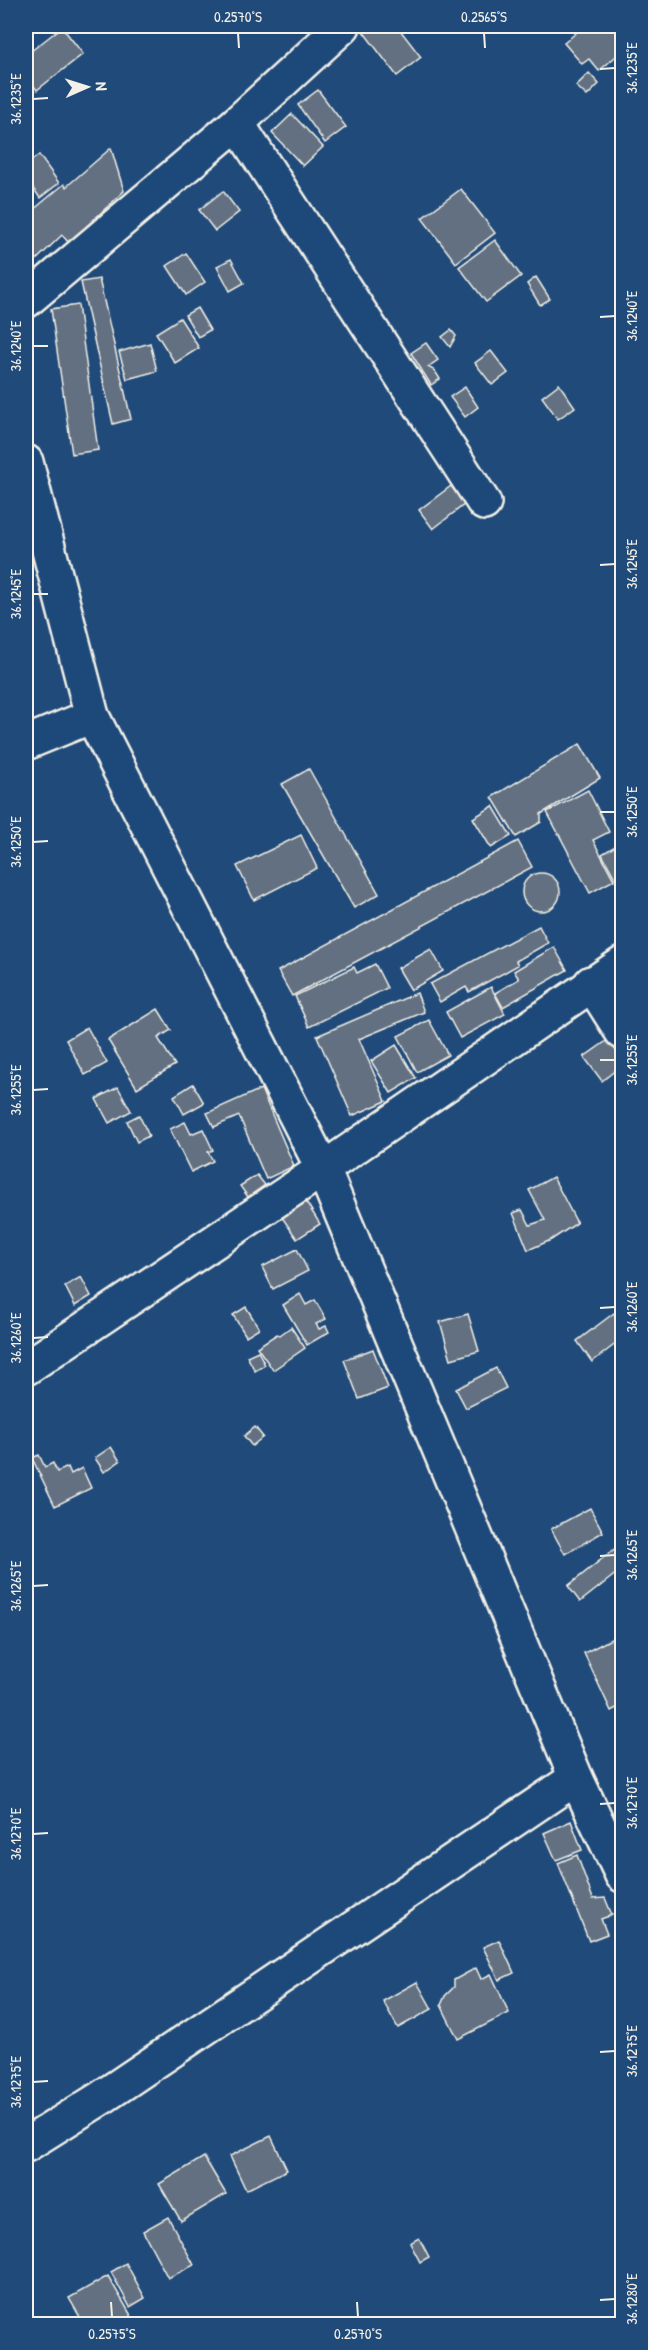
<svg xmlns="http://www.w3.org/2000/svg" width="648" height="2350" font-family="'Patrick Hand',sans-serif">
	<rect width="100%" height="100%" fill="#1f4a7a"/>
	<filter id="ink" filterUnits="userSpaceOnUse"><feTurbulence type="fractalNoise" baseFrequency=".0167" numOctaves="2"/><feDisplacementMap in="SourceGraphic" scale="12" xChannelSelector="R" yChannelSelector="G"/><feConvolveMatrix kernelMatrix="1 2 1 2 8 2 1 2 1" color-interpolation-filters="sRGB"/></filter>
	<g filter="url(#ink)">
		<g fill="#626f81" stroke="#f4f1e8" stroke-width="1.5">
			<polygon points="26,26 43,26 26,33"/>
			<polygon points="359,26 397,26 421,57 397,76"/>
			<polygon points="570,26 622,26 622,51 599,71 589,59 582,64 564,43 576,33"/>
			<polygon points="62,27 83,54 37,90 26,76 26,55"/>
			<polygon points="589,73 599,84 587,96 576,86"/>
			<polygon points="318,90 346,127 325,143 298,105"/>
			<polygon points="292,114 323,147 303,166 272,133"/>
			<polygon points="111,148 124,191 69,243 62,235 28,268 26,262 26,216 64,184 66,187"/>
			<polygon points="39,155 59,183 40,198 26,178 26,165"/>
			<polygon points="461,189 495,233 456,263 422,218"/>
			<polygon points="223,191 239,212 215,231 199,210"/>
			<polygon points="495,240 521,276 486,302 459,267"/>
			<polygon points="186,253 205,282 186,295 167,266"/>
			<polygon points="231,259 244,283 230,291 217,266"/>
			<polygon points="536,277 550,299 540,305 527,284"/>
			<polygon points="99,279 131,419 113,424 81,282"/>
			<polygon points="78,305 98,450 72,454 51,309"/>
			<polygon points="197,308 210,330 198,337 185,315"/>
			<polygon points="180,318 199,348 175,363 156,333"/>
			<polygon points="451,330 456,336 450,347 442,337"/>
			<polygon points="150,343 157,371 127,379 119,352"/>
			<polygon points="426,343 438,360 428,367 435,371 440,379 431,385 411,353"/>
			<polygon points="491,351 508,373 492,385 475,363"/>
			<polygon points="559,384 575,407 558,419 542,397"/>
			<polygon points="465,387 478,407 465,417 450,397"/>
			<polygon points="451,486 465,504 433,529 419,510"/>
			<polygon points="580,744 600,778 541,814 541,822 516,837 492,797"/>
			<polygon points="309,769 379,894 354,908 282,784"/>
			<polygon points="588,790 609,832 593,840 614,880 590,893 547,812"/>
			<polygon points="493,806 511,836 491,848 473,818"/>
			<polygon points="301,835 317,868 254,900 237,866"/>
			<polygon points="518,841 532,867 292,996 278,971"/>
			<polygon points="622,842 622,874 615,878 602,854"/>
			<circle cx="541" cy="892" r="19"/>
			<polygon points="539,926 548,943 516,961 518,965 469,992 466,987 440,1002 430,984"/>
			<polygon points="554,947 567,970 503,1007 495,993 519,979 514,971"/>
			<polygon points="431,949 443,971 411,990 398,968"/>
			<polygon points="375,964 387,988 309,1027 295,996 354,967 357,973"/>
			<polygon points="491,987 505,1014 460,1038 446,1012"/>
			<polygon points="417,993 424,1012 359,1039 386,1101 352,1116 317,1036"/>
			<polygon points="158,1009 171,1030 158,1038 175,1065 137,1088 108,1040"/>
			<polygon points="429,1020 448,1055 417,1072 398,1036"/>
			<polygon points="87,1027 107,1063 85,1075 66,1040"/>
			<polygon points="608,1040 622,1059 622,1065 602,1081 584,1057"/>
			<polygon points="396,1045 416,1078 391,1093 371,1061"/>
			<polygon points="193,1084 204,1103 184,1114 174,1096"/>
			<polygon points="118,1087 131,1111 109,1123 96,1099"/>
			<polygon points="261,1089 294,1166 266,1179 239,1116 214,1127 207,1113"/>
			<polygon points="139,1115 149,1136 137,1142 127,1121"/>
			<polygon points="185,1122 191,1134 203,1129 213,1150 208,1152 213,1161 191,1172 170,1129"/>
			<polygon points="257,1175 265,1185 248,1197 240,1186"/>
			<polygon points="553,1177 577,1223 551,1240 528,1250 513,1213 522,1210 530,1225 545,1220 529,1190"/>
			<polygon points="303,1197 320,1224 297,1239 279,1213"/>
			<polygon points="297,1249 308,1271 273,1289 262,1267"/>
			<polygon points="81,1277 91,1296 75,1306 65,1286"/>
			<polygon points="300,1294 306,1305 315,1300 326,1319 316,1324 319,1329 326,1326 329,1332 307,1345 283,1305"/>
			<polygon points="246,1307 259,1328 246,1336 233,1315"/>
			<polygon points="614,1313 622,1325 622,1339 592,1362 577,1341"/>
			<polygon points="468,1314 479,1351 451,1359 440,1322"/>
			<polygon points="291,1327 305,1348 273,1370 257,1347 277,1334 280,1335"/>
			<polygon points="373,1349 388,1388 359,1399 344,1360"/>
			<polygon points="258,1351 265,1365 255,1371 247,1356"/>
			<polygon points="496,1368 506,1388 466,1408 456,1389"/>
			<polygon points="255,1427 263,1437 252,1446 244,1436"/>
			<polygon points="111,1447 120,1461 104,1472 95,1458"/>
			<polygon points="39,1455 45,1467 53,1463 57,1472 68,1467 71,1474 82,1468 91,1488 55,1506 32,1458"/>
			<polygon points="590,1508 603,1532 565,1554 551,1529"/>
			<polygon points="622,1543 622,1569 580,1602 568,1586"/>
			<polygon points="622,1631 622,1649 615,1635"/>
			<polygon points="613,1638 622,1658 622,1705 611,1711 584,1653"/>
			<polygon points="571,1821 582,1850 556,1860 544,1833"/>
			<polygon points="577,1855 593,1899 605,1898 612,1915 601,1919 607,1934 589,1941 558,1863"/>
			<polygon points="499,1940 514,1973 499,1980 483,1947"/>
			<polygon points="476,1968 481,1979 491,1974 509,2013 458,2039 441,2005 445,1996 454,1987 454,1980"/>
			<polygon points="417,1982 432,2009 398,2028 383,2001"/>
			<polygon points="271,2136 287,2170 246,2190 230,2156"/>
			<polygon points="204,2157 226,2194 181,2221 159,2184"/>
			<polygon points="168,2217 194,2265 168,2278 143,2231"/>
			<polygon points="419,2238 429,2257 420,2262 410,2243"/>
			<polygon points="126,2263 145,2298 130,2307 111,2272"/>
			<polygon points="108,2276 136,2324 84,2324 69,2298"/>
		</g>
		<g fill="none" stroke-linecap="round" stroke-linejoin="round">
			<defs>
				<g id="street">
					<polyline points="237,123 484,503"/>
					<polyline points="26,301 237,123 343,26"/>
					<polyline points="26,462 92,716 323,1169 576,1778 622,1875"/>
					<polyline points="26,743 92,716"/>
					<polyline points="591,983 622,1032"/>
					<polyline points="26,1368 323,1169 622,964"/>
					<polyline points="26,2145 101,2098 576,1778"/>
				</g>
			</defs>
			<use href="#street" stroke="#f4f1e8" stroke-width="38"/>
			<use href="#street" stroke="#1f4a7a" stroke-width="33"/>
		</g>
	</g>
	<path fill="none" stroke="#f4f1e8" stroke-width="2" d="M238 33 239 48M484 33 485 48M600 69 615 68M33 99 48 98M600 317 615 316M33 346H48M600 565 615 564M33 594H48M600 812H615M33 842 48 841M600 1060H615M33 1090 48 1089M600 1308 615 1307M33 1338 48 1337M600 1556 615 1555M33 1586 48 1585M600 1804 615 1803M33 1834 48 1833M600 2052 615 2051M33 2082 48 2081M600 2300 615 2299M111 2302 112 2317M357 2302 358 2317"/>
	<rect width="648" height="2350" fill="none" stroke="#1f4a7a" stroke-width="66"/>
	<g transform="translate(87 87) rotate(87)" stroke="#1f4a7a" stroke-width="4.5" paint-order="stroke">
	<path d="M0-4.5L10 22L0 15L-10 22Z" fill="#f4f1e8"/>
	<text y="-9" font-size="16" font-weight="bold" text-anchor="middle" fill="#f4f1e8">N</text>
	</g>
	<rect x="33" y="33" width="582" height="2284" fill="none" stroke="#f4f1e8" stroke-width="2"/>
	<g font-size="15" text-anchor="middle" fill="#f4f1e8">
		<text x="238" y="22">0.2570°S</text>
		<text x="484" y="22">0.2565°S</text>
		<text transform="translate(632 68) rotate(-90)" y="5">36.1235°E</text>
		<text transform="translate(16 99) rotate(-90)" y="5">36.1235°E</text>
		<text transform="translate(632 316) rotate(-90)" y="5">36.1240°E</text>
		<text transform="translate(16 346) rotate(-90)" y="5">36.1240°E</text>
		<text transform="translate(632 564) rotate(-90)" y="5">36.1245°E</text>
		<text transform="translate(16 594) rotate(-90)" y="5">36.1245°E</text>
		<text transform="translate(632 812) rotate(-90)" y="5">36.1250°E</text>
		<text transform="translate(16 842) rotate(-90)" y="5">36.1250°E</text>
		<text transform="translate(632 1060) rotate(-90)" y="5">36.1255°E</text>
		<text transform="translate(16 1090) rotate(-90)" y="5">36.1255°E</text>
		<text transform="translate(632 1307) rotate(-90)" y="5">36.1260°E</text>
		<text transform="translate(16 1338) rotate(-90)" y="5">36.1260°E</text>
		<text transform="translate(632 1555) rotate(-90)" y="5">36.1265°E</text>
		<text transform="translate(16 1586) rotate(-90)" y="5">36.1265°E</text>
		<text transform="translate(632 1803) rotate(-90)" y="5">36.1270°E</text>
		<text transform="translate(16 1834) rotate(-90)" y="5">36.1270°E</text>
		<text transform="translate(632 2051) rotate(-90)" y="5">36.1275°E</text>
		<text transform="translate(16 2082) rotate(-90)" y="5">36.1275°E</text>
		<text transform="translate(632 2299) rotate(-90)" y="5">36.1280°E</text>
		<text x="112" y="2339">0.2575°S</text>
		<text x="358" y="2339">0.2570°S</text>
	</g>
</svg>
